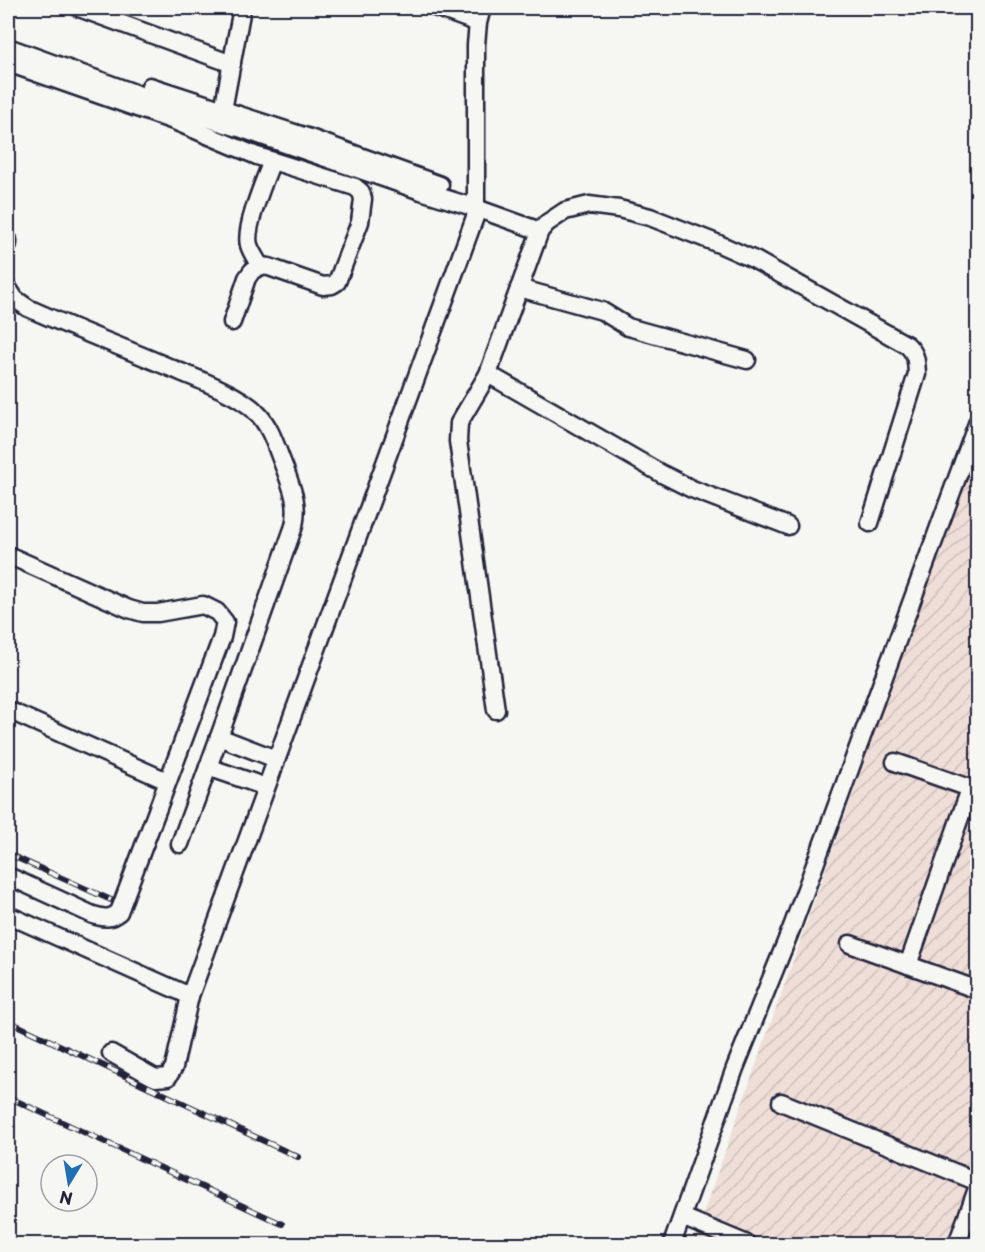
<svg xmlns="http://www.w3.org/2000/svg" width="985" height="1252" font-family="'Playpen Sans',sans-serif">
	<defs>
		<pattern id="industrial-furrows" width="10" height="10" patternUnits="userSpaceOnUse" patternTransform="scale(1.5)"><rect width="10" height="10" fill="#efded8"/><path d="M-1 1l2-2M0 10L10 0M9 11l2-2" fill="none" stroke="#cdbeba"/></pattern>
	</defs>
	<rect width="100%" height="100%" fill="#f6f6f2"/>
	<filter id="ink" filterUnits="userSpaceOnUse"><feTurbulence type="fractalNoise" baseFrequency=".0167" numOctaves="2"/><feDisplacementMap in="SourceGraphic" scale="12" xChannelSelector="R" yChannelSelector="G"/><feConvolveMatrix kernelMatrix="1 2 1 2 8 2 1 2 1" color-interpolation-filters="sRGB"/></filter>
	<g filter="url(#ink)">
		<polygon fill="url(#industrial-furrows)" points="977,445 977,1244 692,1244"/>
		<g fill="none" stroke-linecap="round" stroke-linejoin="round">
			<defs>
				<g id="minor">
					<polyline points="79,8 232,64"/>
					<polyline points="437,8 478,23"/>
					<polyline points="8,47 190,113 239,128 421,191 476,208 540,231"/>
					<polyline points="8,63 174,121 257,156 355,187 361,192 363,199 360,222 337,282 332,285 323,286 269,267 260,266 252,271 247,278 232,322"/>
					<polyline points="150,86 307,137 440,185"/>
					<polyline points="221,121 242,8"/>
					<polyline points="8,240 8,244"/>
					<path d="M260 266C256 259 251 252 249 245 244 228 265 179 272 161"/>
					<path d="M8 288 15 299 28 308C75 329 124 348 171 368 195 378 239 394 256 412 271 426 277 450 285 469 292 489 299 503 294 526L219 737 180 844"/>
					<polyline points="519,288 602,311 628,327 747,360"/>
					<polyline points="488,374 662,474 692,489 788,526"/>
					<path d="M8 555 129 609 143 613H158L203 605 217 612 225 622 222 637 119 912C109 920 105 918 93 915L8 876"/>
					<polyline points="8,710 167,781"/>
					<path d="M496 710 458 441 459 423 488 374 540 231 547 223 565 211 589 205 619 209 650 217 719 244 755 260 907 345C917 355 916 360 917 374L870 523"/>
					<polyline points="219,737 276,759"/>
					<polyline points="895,762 978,791"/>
					<polyline points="208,767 266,787"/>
					<polyline points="8,915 190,996"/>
					<polyline points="850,944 978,990"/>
					<polyline points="908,965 970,789"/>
					<polyline points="111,1053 155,1078 168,1077 174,1067 190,996 475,217 476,208 476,45 478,23 482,8"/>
					<polyline points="781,1102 978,1182"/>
					<polyline points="682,1217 747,1244"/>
					<polyline points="672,1244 735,1068 792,927 978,421"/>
					<polyline points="957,1244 978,1186"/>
				</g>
			</defs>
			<use href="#minor" stroke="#22223b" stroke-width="21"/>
			<use href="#minor" stroke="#f6f6f2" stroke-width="16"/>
			<defs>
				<g id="rail">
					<polyline points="8,854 111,900"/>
					<polyline points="8,1021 298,1157"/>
					<polyline points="8,1097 282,1224"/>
				</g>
			</defs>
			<use href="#rail" stroke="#22223b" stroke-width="6"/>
			<use href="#rail" stroke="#f6f6f2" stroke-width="4" stroke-dasharray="11" stroke-linecap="butt"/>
		</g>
	</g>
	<rect width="985" height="1252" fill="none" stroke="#f6f6f2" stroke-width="30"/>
	<rect x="15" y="15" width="955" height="1222" fill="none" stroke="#22223b" stroke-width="2" filter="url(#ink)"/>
	<g transform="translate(69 1183) rotate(191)"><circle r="28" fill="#f6f6f2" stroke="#a1a1a9" stroke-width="1.5"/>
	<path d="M0-4.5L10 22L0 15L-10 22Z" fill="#1f6fb2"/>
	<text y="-9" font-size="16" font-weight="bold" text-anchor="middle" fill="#22223b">N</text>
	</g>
</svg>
